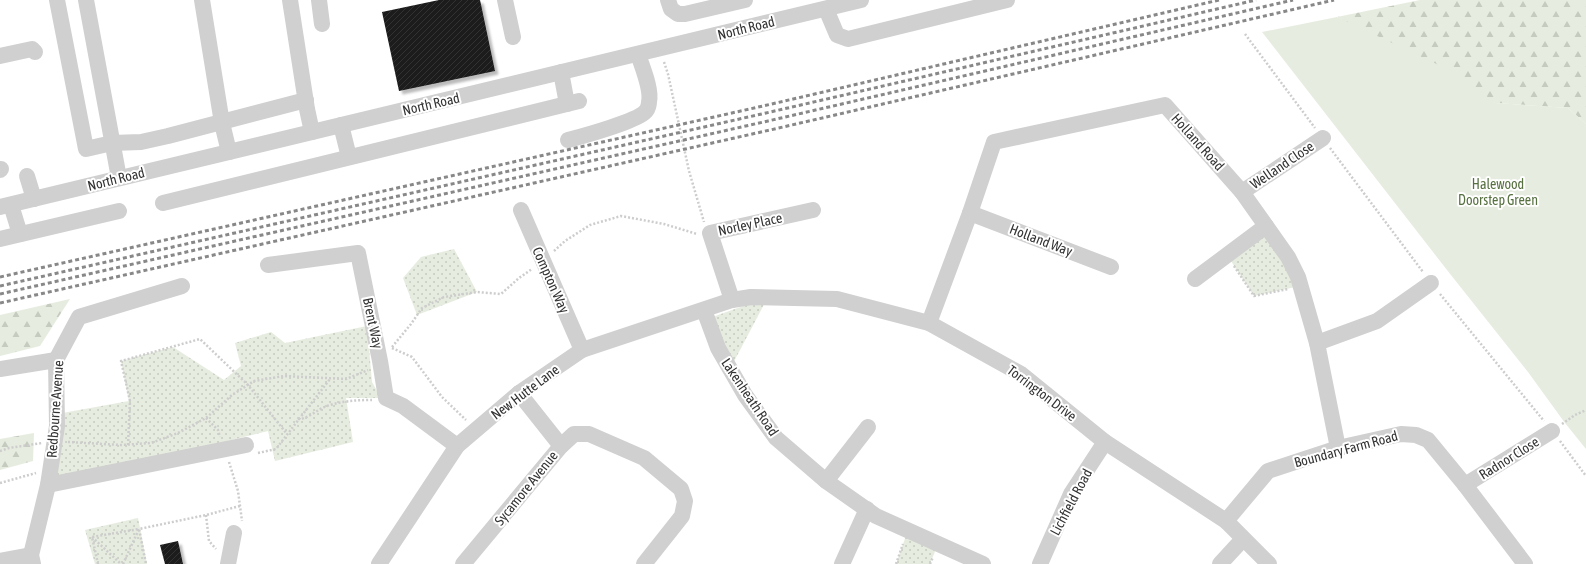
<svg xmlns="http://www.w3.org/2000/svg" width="1586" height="564" font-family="'Asap Condensed',sans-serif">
	<defs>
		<pattern id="grass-dots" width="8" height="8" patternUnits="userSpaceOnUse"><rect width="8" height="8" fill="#e6ecdf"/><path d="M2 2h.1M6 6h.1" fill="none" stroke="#c6cbc0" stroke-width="1.8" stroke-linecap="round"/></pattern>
		<pattern id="forest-firs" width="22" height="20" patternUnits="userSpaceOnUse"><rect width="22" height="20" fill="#e6ecdf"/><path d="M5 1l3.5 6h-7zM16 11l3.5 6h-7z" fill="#c6cbc0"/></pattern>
		<pattern id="building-hatch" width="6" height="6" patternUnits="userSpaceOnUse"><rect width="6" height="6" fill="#1a1a1a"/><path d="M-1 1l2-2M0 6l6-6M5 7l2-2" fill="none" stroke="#333"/></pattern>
		<filter id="shadow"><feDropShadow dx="3.5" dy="3.5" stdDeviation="1" flood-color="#0004"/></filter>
	</defs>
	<rect width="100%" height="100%" fill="#fff"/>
	<g fill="url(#grass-dots)">
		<polygon points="1266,226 1300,286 1254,296 1227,255"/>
		<polygon points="454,249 477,292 417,315 403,278 421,257"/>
		<polygon points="768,297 730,369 707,319"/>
		<polygon points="367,326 372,382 381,398 346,398 353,442 275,461 268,431 48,485 57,414 129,401 121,361 173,347 224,380 241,366 235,343 271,332 285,343"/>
		<polygon points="138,518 147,564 95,564 85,530"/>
		<polygon points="908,530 938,544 930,564 896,564"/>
	</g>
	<g fill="url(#forest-firs)">
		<polygon points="1420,0 1586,0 1586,124 1568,108 1495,103 1337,17"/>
		<polygon points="70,299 40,346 0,356 0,315"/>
		<polygon points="34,433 33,461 0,470 0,439"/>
	</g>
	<polygon fill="#e6ecdf" points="1337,17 1462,76 1495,103 1568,108 1586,124 1586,449 1565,423 1528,372 1447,270 1262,32"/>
	<g fill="url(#building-hatch)" filter="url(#shadow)">
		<polygon points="439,0 480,0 495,71 399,91 382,12"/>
		<polygon points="178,541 183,564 165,564 160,545"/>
	</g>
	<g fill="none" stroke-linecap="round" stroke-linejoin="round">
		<g stroke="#cdcdcd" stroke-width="2.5" stroke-dasharray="2 2" stroke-linecap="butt">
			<polyline points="1245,34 1315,128"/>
			<polyline points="664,62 668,74 689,171 704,222"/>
			<polyline points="1330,148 1423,272"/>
			<polyline points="554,251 565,241 590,225 621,216 664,224 697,234"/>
			<polyline points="1234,266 1254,296 1288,289"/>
			<polyline points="1440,294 1544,421"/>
			<polyline points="392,347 411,324 422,308 444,297 477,292 501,294 519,278 532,269"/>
			<polyline points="392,348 412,357 442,397 466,420"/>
			<polyline points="206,418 218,430 220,437"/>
			<path d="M298 419C306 420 318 409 327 406 342 401 356 400 372 400"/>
			<polyline points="1562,424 1575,415 1586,410"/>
			<polyline points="1560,441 1586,476"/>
			<polyline points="68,442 121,445 151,443 178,433 206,418 232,395 254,381 284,376 346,379 368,370"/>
			<polyline points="128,445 130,401 121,361 200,339 248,385 287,434"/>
			<polyline points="0,451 9,448 42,443"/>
			<polyline points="258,453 276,449 330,379"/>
			<polyline points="229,462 238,491 242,521"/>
			<polyline points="0,483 36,473"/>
			<polyline points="206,515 209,541 216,549"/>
			<polyline points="92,537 121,564"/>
			<polyline points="98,564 92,537 139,529 146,564"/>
			<polyline points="123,564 139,529 206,515 240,506"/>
			<polyline points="896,564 903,544"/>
			<polyline points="930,564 933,557"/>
		</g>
		<g stroke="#d0d0d0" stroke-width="16">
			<polyline points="57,0 86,149 112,143 141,142 168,136 306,100"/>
			<polyline points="86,0 119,178"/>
			<polyline points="202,0 222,123 229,152"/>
			<polyline points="290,0 307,109 312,132"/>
			<polyline points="319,0 322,24"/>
			<polyline points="505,0 513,37"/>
			<polyline points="668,0 671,9 678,14 685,14 745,0"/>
			<polyline points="826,9 837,35 848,39 1007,0"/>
			<polyline points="0,56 32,49 35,52"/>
			<polyline points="561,72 567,104"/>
			<polyline points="341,125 349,157"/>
			<path d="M568 140C583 136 638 121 646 111 648 109 649 104 649 102 652 89 642 67 638 54"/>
			<polyline points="0,170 1,169"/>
			<polyline points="27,176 34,199"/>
			<polyline points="1242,192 1323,138"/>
			<polyline points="163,203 579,101"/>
			<polyline points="11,205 20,234"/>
			<polyline points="0,207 861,0"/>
			<polyline points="521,210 582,350"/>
			<polyline points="970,213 1111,267"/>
			<polyline points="0,239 119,211"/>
			<polyline points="268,265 358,253 380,361 386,398 403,406 457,446"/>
			<polyline points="1195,279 1266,226"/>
			<polyline points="732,300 710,233 813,210"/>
			<polyline points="704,310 718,348 745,395 776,438 826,481 876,516 983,564"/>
			<polyline points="929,323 970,213 994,142 1165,105 1242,192 1288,257 1298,277 1317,343 1338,448"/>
			<polyline points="1317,343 1377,321 1431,283"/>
			<polyline points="0,369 56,360"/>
			<polyline points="561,446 574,434 589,434 644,458 681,489 685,501 682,516 644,564"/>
			<polyline points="826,481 868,427"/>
			<polyline points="48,485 246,445"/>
			<polyline points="1465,485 1552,431"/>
			<polyline points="1226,521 1268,471 1338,448 1401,434 1416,435 1428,440 1465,485 1525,564"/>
			<polyline points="0,561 31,555"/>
			<polyline points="33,564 31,555 48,485 57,426 56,360 79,317 182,286"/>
			<polyline points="228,564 234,533"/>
			<polyline points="379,564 457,446 519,393 582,350 732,300 751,297 837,299 929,323 1021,374 1105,442 1226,521 1269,564"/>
			<polyline points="463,564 561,446 519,393"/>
			<polyline points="842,564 867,509"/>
			<polyline points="1040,564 1071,494 1105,442"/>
			<polyline points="1220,564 1243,539"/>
		</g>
		<g stroke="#888" stroke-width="3" stroke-dasharray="4 3" stroke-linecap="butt">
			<polyline points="0,277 763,106 1219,0"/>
			<polyline points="0,286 766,113 1256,0"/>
			<polyline points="0,294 768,121 1293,0"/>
			<polyline points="0,303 770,130 1334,0"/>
		</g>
	</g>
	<g text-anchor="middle" stroke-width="4" stroke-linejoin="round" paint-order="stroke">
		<g font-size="14" fill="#333" stroke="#fff">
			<text transform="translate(746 28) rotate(-14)" y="5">North Road</text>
			<text transform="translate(431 104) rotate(-13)" y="5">North Road</text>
			<text transform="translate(1198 142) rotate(48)" y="5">Holland Road</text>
			<text transform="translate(1282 165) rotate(-34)" y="5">Welland Close</text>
			<text transform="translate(116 179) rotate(-14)" y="5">North Road</text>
			<text transform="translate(750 224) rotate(-12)" y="5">Norley Place</text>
			<text transform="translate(1041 240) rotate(21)" y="5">Holland Way</text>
			<text transform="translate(551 280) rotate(66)" y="5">Compton Way</text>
			<text transform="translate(373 323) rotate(78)" y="5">Brent Way</text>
			<text transform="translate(525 392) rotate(-37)" y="5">New Hutte Lane</text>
			<text transform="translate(1042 393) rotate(37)" y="5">Torrington Drive</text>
			<text transform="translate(750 397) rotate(56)" y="5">Lakenheath Road</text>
			<text transform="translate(55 409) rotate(-86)" y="5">Redbourne Avenue</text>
			<text transform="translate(1346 449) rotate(-15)" y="5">Boundary Farm Road</text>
			<text transform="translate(1509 458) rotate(-32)" y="5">Radnor Close</text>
			<text transform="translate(526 488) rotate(-51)" y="5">Sycamore Avenue</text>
			<text transform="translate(1071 502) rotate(-62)" y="5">Lichfield Road</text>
		</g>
		<g font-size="14" fill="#56703f" stroke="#fff">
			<text x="1498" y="189">Halewood<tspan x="1498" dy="16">Doorstep Green</tspan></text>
		</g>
	</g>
</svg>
